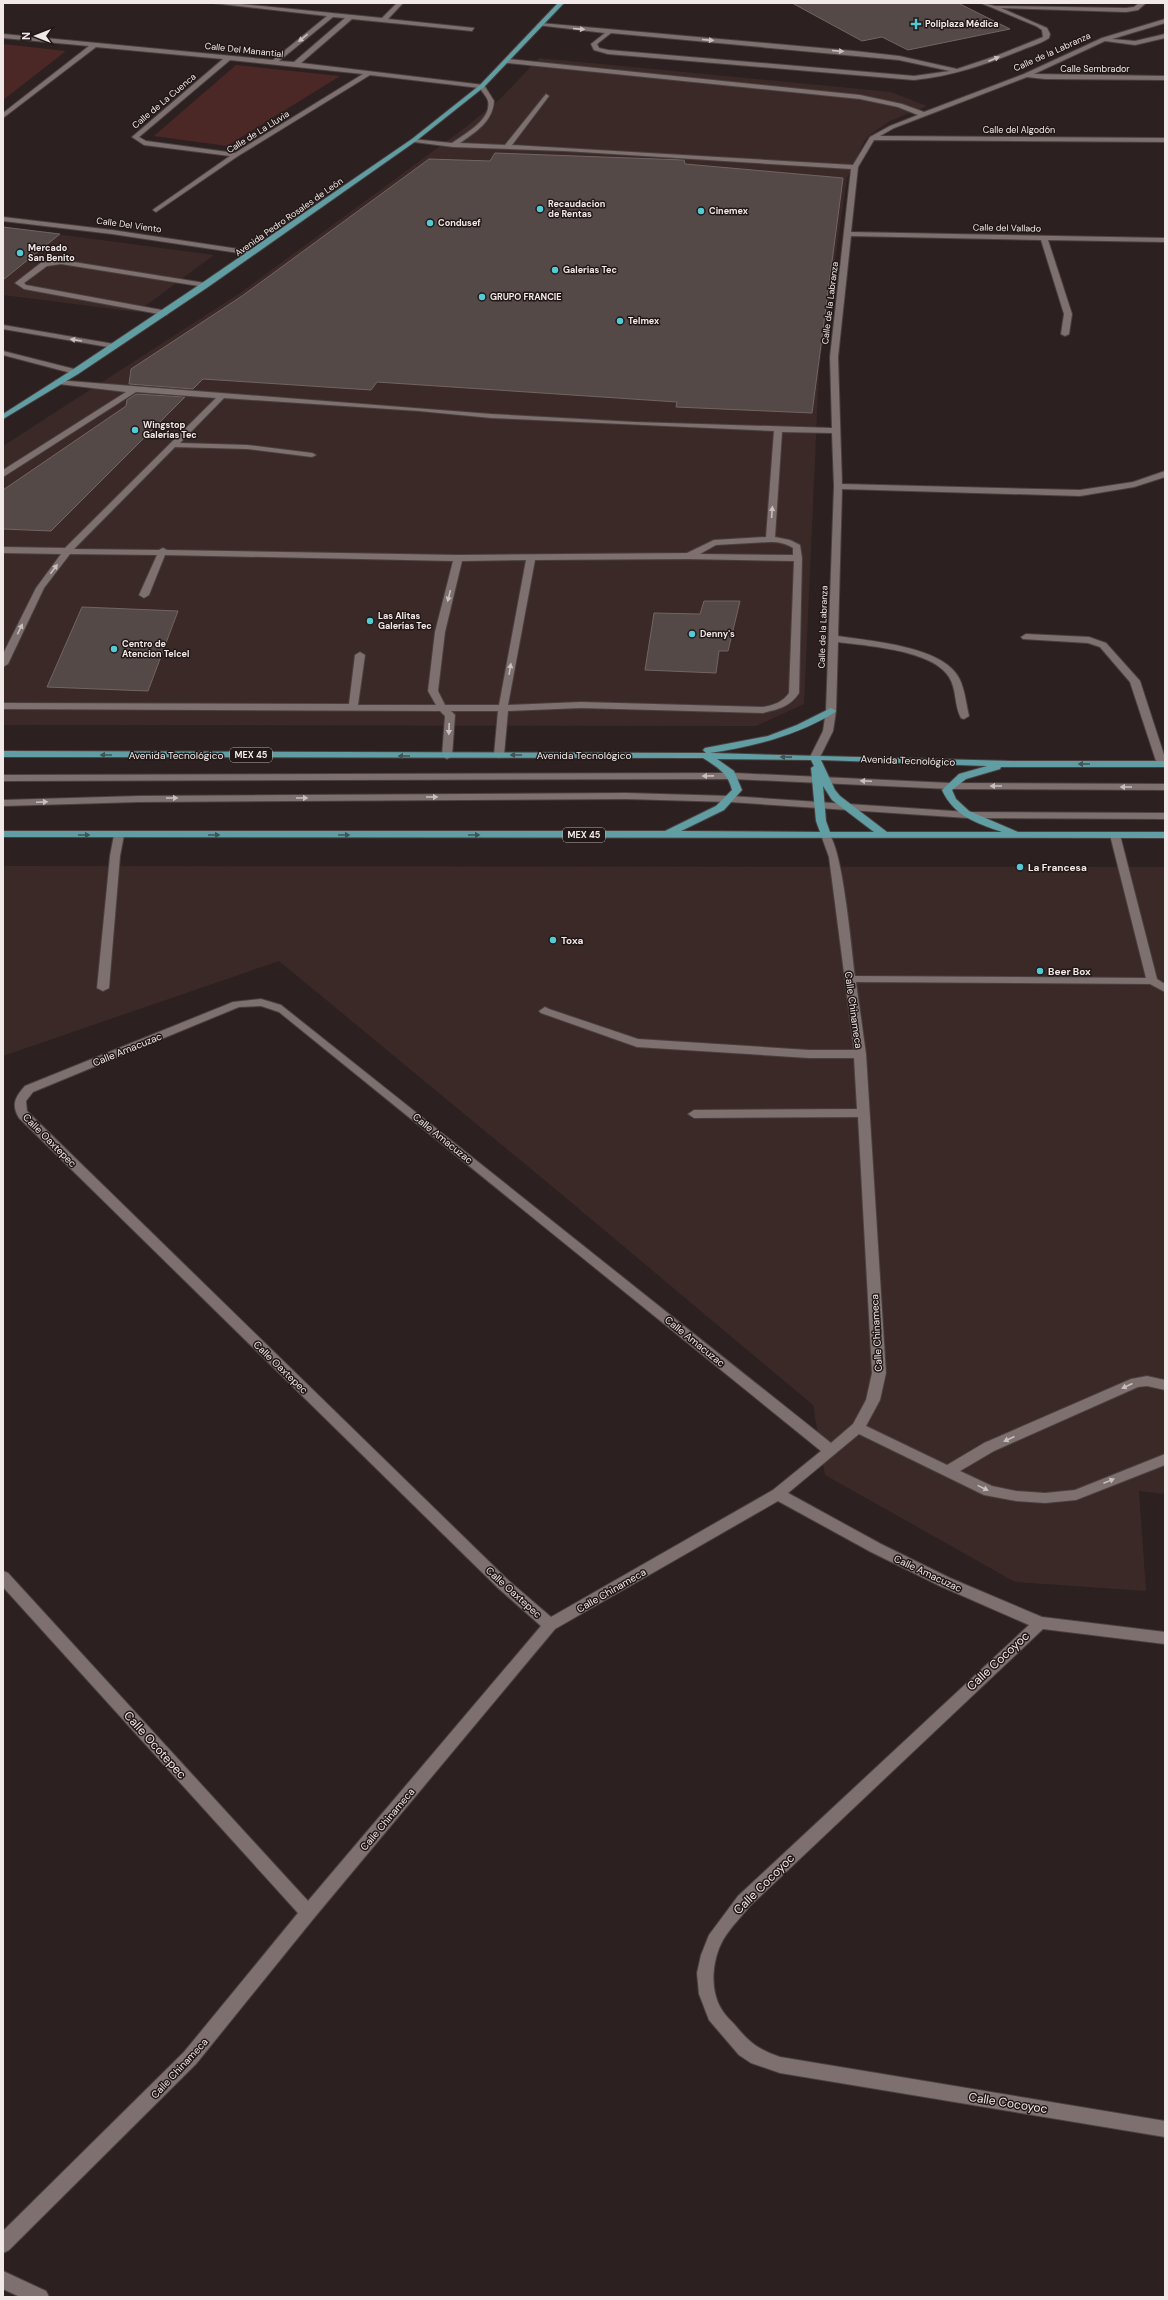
<svg xmlns="http://www.w3.org/2000/svg" width="1168" height="2300" font-family="'DM Sans',sans-serif">
	<rect width="100%" height="100%" fill="#2c2120"/>
	<g fill="#3b2927">
		<polygon points="539,58 891,92 927,106 890,121 871,134 865,140 847,178 819,370 804,704 756,726 3,725 3,446 240,293 466,127 501,98"/>
		<polygon points="3,227 214,255 137,312 3,295"/>
		<polygon points="3,866 1165,867 1165,1494 1139,1491 1146,1591 1015,1582 825,1475 813,1405 548,1183 279,961 3,1056"/>
	</g>
	<g fill="#4b2826">
		<polygon points="3,44 66,51 3,100"/>
		<polygon points="236,65 340,76 227,146 154,136"/>
	</g>
	<g fill="#554947" stroke="#716462">
		<polygon points="792,3 958,3 1010,29 908,50 882,37 862,41"/>
		<polygon points="495,153 684,160 685,164 843,178 812,413 676,407 677,402 377,382 371,390 203,379 193,389 129,384 131,369 242,296 429,159 490,161"/>
		<polygon points="3,227 60,234 3,280"/>
		<polygon points="136,394 185,397 51,531 3,529 3,490 126,406 127,400"/>
		<polygon points="704,601 740,601 728,651 719,651 716,673 645,670 654,613 700,614"/>
		<polygon points="82,607 178,611 148,691 47,687"/>
	</g>
	<g fill="none" stroke-linecap="round" stroke-linejoin="round">
		<defs>
			<g id="minor">
				<path d="M212 3H232L382 18 397 3H403L388 19 474 28 472 31 352 19 301 63 484 85 494 101C493 121 476 132 460 143L505 145 546 94 549 96 512 145 853 165 870 137 890 126 918 115 898 107 860 99 507 63 504 61 507 59 860 95 902 104 924 112 1024 74 1102 38 1165 19V23L1112 39 1135 41 1165 34V38L1135 45 1105 41 1034 74 1165 76V80L1045 79 1027 77 894 128 880 136 1165 138V142L874 140 858 167 851 232 1165 238V242L1048 240 1072 314 1069 334 1065 336 1061 334 1064 314 1041 240 851 236 838 357 842 484 1080 490 1133 482 1165 471V477L1134 487 1080 496 842 489 838 636C869 641 943 646 959 678 965 689 966 704 969 716L964 719 961 718C954 706 957 689 949 677 933 650 867 646 838 642L836 711 833 731 820 757 815 760 810 757 823 731 826 711 834 486 832 433 782 432 775 537 790 540 800 545 802 558 799 693C790 707 778 709 763 713L581 708 508 711 504 755 499 758 494 755 498 711H451L455 715 452 756 447 759 442 756 445 716 440 711 3 709V703L349 704 355 655 360 652 365 655 358 705H436L428 691 435 632 453 561 165 555 149 595 144 598 139 595 157 555 70 554 44 588 8 664 3 667V654L36 588 61 554 3 553V547L65 548 216 398 136 392 3 477V470L126 392 59 384 55 382 56 380 491 414 635 422 832 428 830 357 851 169 565 151 453 147 414 142 412 141V139L452 143C464 134 492 120 488 101 487 97 482 92 480 88L370 75 238 156 156 212 153 210 154 209 230 156 144 145 132 137 223 59 96 47 3 118V113L89 46 3 38V34L273 60 327 16ZM333 17 345 18 294 62 279 61ZM230 60 363 74 235 153 146 141 139 137ZM224 398 419 411 491 418 774 431 766 537 714 540 687 553 458 555 167 550 163 548 159 550 74 549 175 447 247 449 312 457 316 455 312 453 247 445 180 443ZM770 542C779 542 785 543 793 548V555L700 554 716 545ZM687 559 794 561 789 693C783 702 774 705 763 707L581 702 508 705 535 560ZM526 560 499 705H445L438 691 445 632 462 561Z"/>
				<path d="M981 3 995 6 1126 8 1134 7 1139 3H1146L1138 10 1126 12 1001 8 1047 28 1050 34 1049 38C1042 43 1032 46 1024 49 988 64 953 76 914 80L608 54 594 50 591 44 605 33 537 25 540 23 854 51 899 56 957 69 996 56 1043 37 1042 30 1036 26ZM611 33 899 60 950 71 914 76 608 50 599 48 597 44Z"/>
				<polygon points="3,217 112,230 252,251 256,253 252,255 112,234 3,221"/>
				<polygon points="61,260 205,283 209,285 205,287 61,264 47,266 24,283 26,285 167,311 167,315 164,315 24,289 15,283 42,262"/>
				<polygon points="3,325 114,344 118,346 114,348 3,329"/>
				<polygon points="3,351 78,370 79,372 75,374 3,355"/>
				<polygon points="1026,634 1089,637 1106,643 1140,681 1165,758 1165,766 1158,766 1157,764 1130,682 1100,647 1088,643 1023,639 1021,637"/>
				<polygon points="734,773 950,783 1165,784 1165,790 950,789 734,779 3,781 3,775"/>
				<polygon points="626,793 730,796 968,812 1165,813 1165,819 968,818 730,802 626,799 139,802 3,806 3,800 139,796"/>
				<polygon points="119,832 124,835 120,856 109,988 103,991 97,988 110,856 114,835"/>
				<path d="M826 832C842 836 852 955 855 976L1146 978 1110 835 1115 832 1120 835 1157 979 1165 984V992L1150 984 856 982 866 1054 886 1373 880 1400 866 1426 947 1465 984 1443 1131 1379 1147 1376 1165 1380V1390L1147 1386 1138 1387 994 1451 960 1471 992 1486 1016 1491 1045 1493 1075 1490 1165 1454V1465L1076 1500 1045 1503 1016 1501 984 1495 859 1434 788 1493 881 1544 950 1578 1042 1617 1165 1632V1644L1043 1629 750 1906C741 1917 730 1928 723 1940 712 1960 709 1990 722 2010 725 2015 730 2020 734 2024 749 2042 757 2049 780 2057L1165 2121V2137L780 2073 751 2063 739 2055 709 2020 699 1994 697 1973 701 1955 709 1935 738 1896 1029 1625 940 1586 871 1552 778 1501 555 1629 314 1918 196 2064 9 2250 3 2253V2231L184 2052 298 1913 3 1587V1571L8 1573 308 1901 541 1626 498 1588 19 1118C11 1105 15 1097 25 1086L233 1002 261 999 281 1005 831 1443 853 1424 866 1400 872 1373 858 1117 694 1118 688 1114 694 1110 857 1109 854 1058H809L637 1047 541 1013 539 1011 545 1007 549 1009 638 1039 809 1050H854L829 857 821 835ZM261 1006 279 1012 821 1451 773 1490 551 1617 508 1580 27 1111 26 1101 33 1092 239 1007Z"/>
				<polygon points="3,2271 46,2291 49,2297 20,2297 3,2289"/>
			</g>
			<g id="major">
				<polygon points="558,3 564,3 484,87 416,141 208,287 78,374 3,419 3,414 72,370 202,283 412,139 480,85"/>
				<path d="M831 708 836 711 834 713C795 736 755 746 710 753L1012 761H1165V767H1001L1000 769 966 779 952 790 956 799 969 811 1018 832H1165V838L3 837V831H665L716 806 732 790C728 773 717 767 703 758L3 757V751L706 753 703 750 705 748 768 736 797 725ZM717 759 811 760 814 766 811 768 816 821 820 832 681 831 724 810 742 790 734 771ZM821 760 987 766 959 774 942 790C954 816 976 823 1002 832H887L840 796 835 790ZM823 786 832 800 874 832H830L826 821Z"/>
			</g>
		</defs>
		<use href="#minor" stroke="#49403f" stroke-width="2"/>
		<use href="#major" stroke="#49403f" stroke-width="2"/>
		<use href="#minor" fill="#7d706f" fill-rule="evenodd"/>
		<use href="#major" fill="#609ea4" fill-rule="evenodd"/>
	</g>
	<defs><path id="oneway-solid" d="M-6-.8H1V-3.2L6.5 0L1 3.2V.8H-6Z"/></defs>
	<g fill="#c8bfbe">
		<use href="#oneway-solid" transform="translate(579 29) rotate(5)"/>
		<use href="#oneway-solid" transform="translate(303 38) rotate(141)"/>
		<use href="#oneway-solid" transform="translate(708 40) rotate(5)"/>
		<use href="#oneway-solid" transform="translate(838 51) rotate(5)"/>
		<use href="#oneway-solid" transform="translate(994 59) rotate(-22)"/>
		<use href="#oneway-solid" transform="translate(76 340) rotate(-171)"/>
		<use href="#oneway-solid" transform="translate(772 512) rotate(-86)"/>
		<use href="#oneway-solid" transform="translate(54 569) rotate(-53)"/>
		<use href="#oneway-solid" transform="translate(449 596) rotate(104)"/>
		<use href="#oneway-solid" transform="translate(20 629) rotate(-64)"/>
		<use href="#oneway-solid" transform="translate(510 669) rotate(-80)"/>
		<use href="#oneway-solid" transform="translate(449 729) rotate(92)"/>
		<use href="#oneway-solid" transform="translate(708 776) rotate(179)"/>
		<use href="#oneway-solid" transform="translate(866 781) rotate(-177)"/>
		<use href="#oneway-solid" transform="translate(996 786) rotate(-180)"/>
		<use href="#oneway-solid" transform="translate(1126 787) rotate(-180)"/>
		<use href="#oneway-solid" transform="translate(432 797)"/>
		<use href="#oneway-solid" transform="translate(172 798)"/>
		<use href="#oneway-solid" transform="translate(302 798)"/>
		<use href="#oneway-solid" transform="translate(42 802) rotate(-2)"/>
		<use href="#oneway-solid" transform="translate(1127 1386) rotate(156)"/>
		<use href="#oneway-solid" transform="translate(1009 1439) rotate(156)"/>
		<use href="#oneway-solid" transform="translate(1109 1481) rotate(-22)"/>
		<use href="#oneway-solid" transform="translate(983 1488) rotate(26)"/>
	</g>
	<g fill="#3e5456">
		<use href="#oneway-solid" transform="translate(106 755) rotate(-180)"/>
		<use href="#oneway-solid" transform="translate(516 755) rotate(180)"/>
		<use href="#oneway-solid" transform="translate(404 756) rotate(-180)"/>
		<use href="#oneway-solid" transform="translate(786 757) rotate(-179)"/>
		<use href="#oneway-solid" transform="translate(1084 764) rotate(-180)"/>
		<use href="#oneway-solid" transform="translate(84 835)"/>
		<use href="#oneway-solid" transform="translate(214 835)"/>
		<use href="#oneway-solid" transform="translate(344 835)"/>
		<use href="#oneway-solid" transform="translate(474 835)"/>
	</g>
	<g fill="#52cbd7" stroke="#221817" stroke-width="1.5">
		<path d="M914 18h4v4h4v4h-4v4h-4v-4h-4v-4h4z"/>
		<circle cx="540" cy="209" r="4"/>
		<circle cx="701" cy="211" r="4"/>
		<circle cx="430" cy="223" r="4"/>
		<circle cx="20" cy="253" r="4"/>
		<circle cx="555" cy="270" r="4"/>
		<circle cx="482" cy="297" r="4"/>
		<circle cx="620" cy="321" r="4"/>
		<circle cx="135" cy="430" r="4"/>
		<circle cx="370" cy="621" r="4"/>
		<circle cx="692" cy="634" r="4"/>
		<circle cx="114" cy="649" r="4"/>
		<circle cx="1020" cy="867" r="4"/>
		<circle cx="553" cy="940" r="4"/>
		<circle cx="1040" cy="971" r="4"/>
	</g>
	<g text-anchor="middle" stroke-width="3" stroke-linejoin="round" paint-order="stroke">
		<g font-size="9" font-weight="bold" fill="#f1e9e8" stroke="#221817" text-anchor="start">
			<text x="925" y="27">Poliplaza Médica</text>
			<text x="548" y="207">Recaudacion<tspan x="548" dy="10">de Rentas</tspan></text>
			<text x="709" y="214">Cinemex</text>
			<text x="438" y="226">Condusef</text>
			<text x="28" y="251">Mercado<tspan x="28" dy="10">San Benito</tspan></text>
			<text x="563" y="273">Galerias Tec</text>
			<text x="490" y="300">GRUPO FRANCIE</text>
			<text x="628" y="324">Telmex</text>
			<text x="143" y="428">Wingstop<tspan x="143" dy="10">Galerías Tec</tspan></text>
			<text x="378" y="619">Las Alitas<tspan x="378" dy="10">Galerías Tec</tspan></text>
			<text x="700" y="637">Denny's</text>
			<text x="122" y="647">Centro de<tspan x="122" dy="10">Atencion Telcel</tspan></text>
		</g>
		<g font-size="9" fill="#f1e9e8" stroke="#221817">
			<text transform="translate(244 50) rotate(6)" y="3">Calle Del Manantial</text>
			<text transform="translate(1052 52) rotate(-24)" y="3">Calle de la Labranza</text>
			<text x="1095" y="72">Calle Sembrador</text>
			<text transform="translate(164 101) rotate(-40)" y="3">Calle de La Cuenca</text>
			<text x="1019" y="133">Calle del Algodón</text>
			<text transform="translate(258 132) rotate(-32)" y="3">Calle de La Lluvia</text>
			<text transform="translate(289 217) rotate(-35)" y="3">Avenida Pedro Rosales de León</text>
			<text transform="translate(129 225) rotate(8)" y="3">Calle Del Viento</text>
			<text transform="translate(1007 228) rotate(1)" y="3">Calle del Vallado</text>
			<text transform="translate(830 303) rotate(-83)" y="3">Calle de la Labranza</text>
			<text transform="translate(823 627) rotate(-88)" y="3">Calle de la Labranza</text>
		</g>
		<g fill="#221817" stroke="#b3aaa9" stroke-width="1">
			<rect x="230" y="748" width="42" height="14" rx="3"/>
			<rect x="563" y="828" width="42" height="14" rx="3"/>
		</g>
		<g font-size="9" font-weight="bold" fill="#f1e9e8">
			<text x="251" y="758">MEX 45</text>
			<text x="584" y="838">MEX 45</text>
		</g>
		<g font-size="10" fill="#f1e9e8" stroke="#221817">
			<text x="176" y="759">Avenida Tecnológico</text>
			<text x="584" y="759">Avenida Tecnológico</text>
			<text transform="translate(908 760) rotate(2)" y="4">Avenida Tecnológico</text>
			<text transform="translate(854 1010) rotate(82)" y="4">Calle Chinameca</text>
			<text transform="translate(127 1049) rotate(-22)" y="4">Calle Amacuzac</text>
			<text transform="translate(443 1138) rotate(39)" y="4">Calle Amacuzac</text>
			<text transform="translate(50 1140) rotate(45)" y="4">Calle Oaxtepec</text>
			<text transform="translate(876 1333) rotate(-93)" y="4">Calle Chinameca</text>
			<text transform="translate(695 1341) rotate(39)" y="4">Calle Amacuzac</text>
			<text transform="translate(281 1367) rotate(44)" y="4">Calle Oaxtepec</text>
			<text transform="translate(928 1573) rotate(25)" y="4">Calle Amacuzac</text>
			<text transform="translate(611 1590) rotate(-30)" y="4">Calle Chinameca</text>
			<text transform="translate(514 1592) rotate(42)" y="4">Calle Oaxtepec</text>
			<text transform="translate(387 1819) rotate(-50)" y="4">Calle Chinameca</text>
			<text transform="translate(179 2068) rotate(-47)" y="4">Calle Chinameca</text>
		</g>
		<g font-size="10" font-weight="bold" fill="#f1e9e8" stroke="#221817" text-anchor="start">
			<text x="1028" y="871">La Francesa</text>
			<text x="561" y="944">Toxa</text>
			<text x="1048" y="975">Beer Box</text>
		</g>
		<g font-size="12" fill="#f1e9e8" stroke="#221817">
			<text transform="translate(998 1661) rotate(-43)" y="4">Calle Cocoyoc</text>
			<text transform="translate(155 1745) rotate(48)" y="4">Calle Ocotepec</text>
			<text transform="translate(764 1884) rotate(-45)" y="4">Calle Cocoyoc</text>
			<text transform="translate(1008 2103) rotate(9)" y="4">Calle Cocoyoc</text>
		</g>
	</g>
	<rect width="1168" height="2300" fill="none" stroke="#f1e9e8" stroke-width="8"/>
	<g transform="translate(36 36) rotate(270)" stroke="#221817" stroke-width="3" paint-order="stroke">
	<path d="M0-3L7 15L0 10L-7 15Z" fill="#f1e9e8"/>
	<text y="-6" font-size="11" font-weight="bold" text-anchor="middle" fill="#f1e9e8">N</text>
	</g>
</svg>
